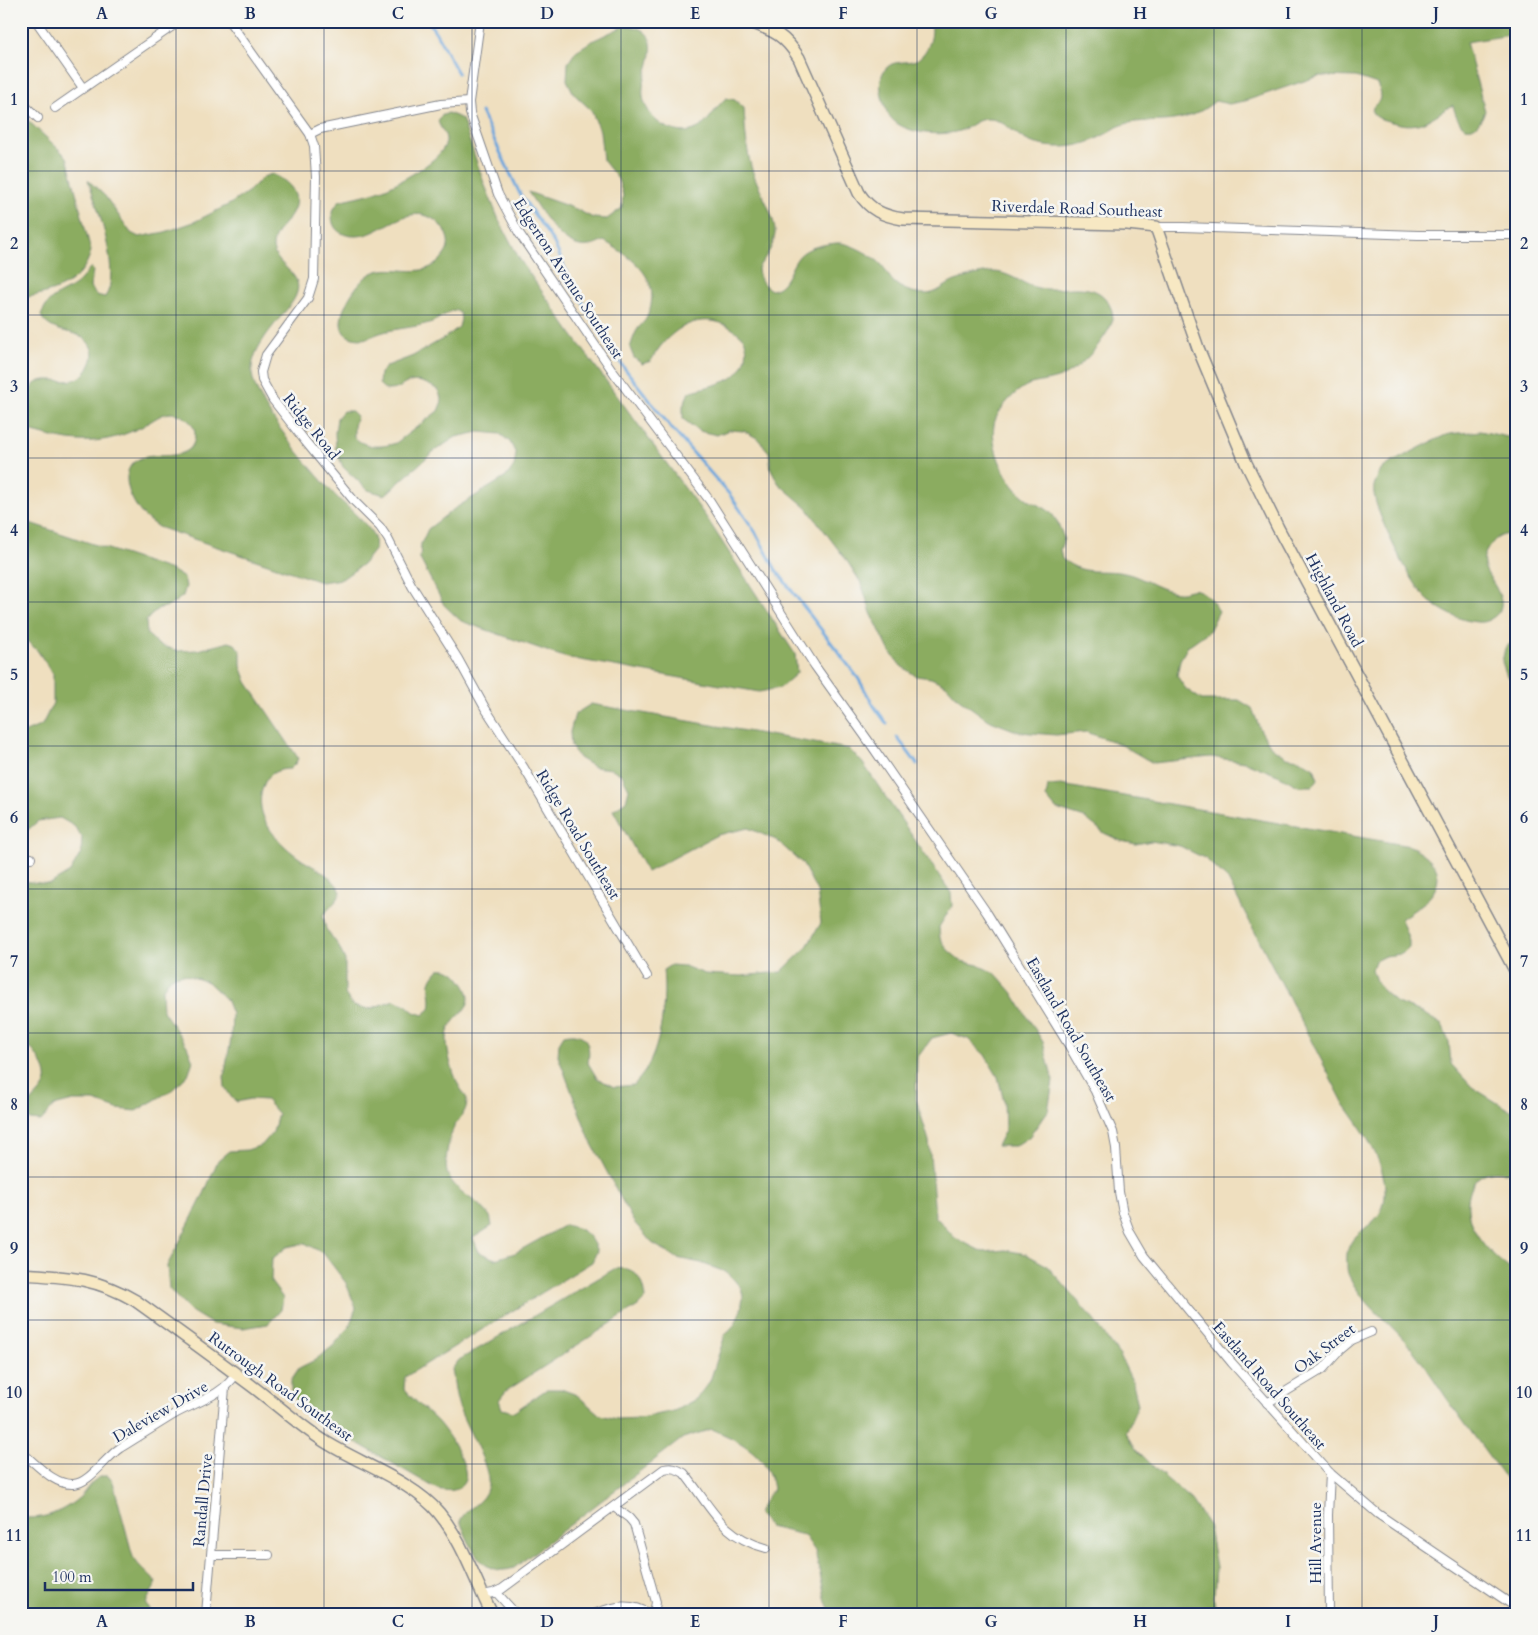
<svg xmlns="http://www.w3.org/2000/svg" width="1538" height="1635" font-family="Cardo,serif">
	<rect width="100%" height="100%" fill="#f6f6f2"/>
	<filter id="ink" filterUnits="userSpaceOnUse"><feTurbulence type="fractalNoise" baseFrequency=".02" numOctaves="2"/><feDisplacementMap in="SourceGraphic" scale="10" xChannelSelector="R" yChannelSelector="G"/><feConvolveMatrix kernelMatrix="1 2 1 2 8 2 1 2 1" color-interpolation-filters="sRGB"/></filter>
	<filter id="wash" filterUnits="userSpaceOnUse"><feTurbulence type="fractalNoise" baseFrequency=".0096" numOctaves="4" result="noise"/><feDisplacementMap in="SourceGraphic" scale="20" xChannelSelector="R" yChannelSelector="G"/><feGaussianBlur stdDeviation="1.12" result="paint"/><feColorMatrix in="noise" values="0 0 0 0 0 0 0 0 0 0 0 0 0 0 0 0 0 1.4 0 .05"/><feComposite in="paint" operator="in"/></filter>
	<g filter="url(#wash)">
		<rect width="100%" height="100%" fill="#efdfbf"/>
		<g fill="#8bac60" stroke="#536e5f">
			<path d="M931 21H1517V34L1466 42 1485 111C1474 140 1458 129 1453 105 1426 120 1421 131 1388 121 1381 119 1376 118 1372 112L1373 107 1379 101 1381 93 1377 84 1356 77 1319 76 1245 101 1229 104 1215 101C1200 114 1183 120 1163 121 1149 122 1136 120 1122 125 1115 127 1109 133 1102 136 1081 148 1056 150 1033 143 1016 138 1005 118 987 119 976 119 969 128 959 131 939 137 897 134 887 112 881 97 874 73 892 64 900 61 911 63 918 59 930 50 934 34 931 21Z"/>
			<path d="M624 26C642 26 654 34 651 54 648 74 636 91 648 110 651 116 658 123 664 126 673 131 684 134 694 130 709 125 714 108 726 98L735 100 744 108C745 127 746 147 751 166 756 186 776 215 775 234 773 249 765 257 758 268 759 279 762 284 771 290 790 287 789 262 804 252 813 246 826 244 837 243 849 242 872 255 881 264 884 267 886 272 889 276 895 286 906 291 917 293 936 297 940 287 955 281 967 277 979 273 992 272 1008 271 1023 285 1038 288 1062 293 1097 277 1110 306 1116 317 1111 327 1104 337 1096 349 1083 364 1070 372 1059 380 1043 381 1031 384 1017 388 996 411 994 425 990 450 1007 484 1026 498 1033 504 1043 506 1049 511 1057 518 1060 529 1064 538L1060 550 1062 559C1088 579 1104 566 1132 575 1147 580 1161 591 1178 592 1184 593 1192 588 1197 590 1208 593 1213 603 1219 611L1209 631 1188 646 1180 660 1177 676 1186 689 1202 700H1239L1252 708 1260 729 1271 747 1286 757 1299 759 1314 768 1318 779 1313 786H1298L1280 776 1245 762 1211 757 1153 763 1120 744 1086 732 1056 735 1019 732 988 720 959 699 946 685 931 678 916 676 901 666 890 652 871 613 861 583 847 561 807 508 779 484 771 469 769 452 757 438 744 431 729 430 717 435 699 431 683 419V406L689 392C701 388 719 385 730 379 743 371 751 354 744 339 741 334 731 328 726 325 694 311 666 333 651 361L642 364 634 358 630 348C632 342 634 335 637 330 640 325 645 322 647 317 664 279 633 258 604 241 599 243 594 246 589 246 562 251 540 210 528 192L576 209 593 218 607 219 622 208 623 195 618 179 603 160 600 131 591 110 574 94 567 80 568 63 576 51 592 41Z"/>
			<path d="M448 113 456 116 462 119 484 183 499 220 520 260 571 333 706 517 795 654 797 673 780 688 759 692 564 657 461 621 444 605 420 559 421 544 428 529 454 509 506 477 514 466 516 454 510 442 500 434 479 432 456 437 433 452 385 495 368 490 343 467 336 450 335 433 337 418 343 411H352L357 416 354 426V437C365 448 381 448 396 443L438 411 442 401 438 390C430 385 420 379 410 382 399 385 402 390 386 390L379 384 380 373 387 366 413 356 446 337 459 327 461 319 460 313 455 310C446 312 440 319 432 322 415 328 396 328 380 333 374 335 367 339 362 339 321 339 350 290 366 277 390 257 423 287 445 254 453 242 445 229 436 221 414 204 392 224 373 232 361 238 338 239 333 223 332 220 332 215 332 212L339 201C355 197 373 194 388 187 403 180 442 160 446 142 447 134 440 129 438 121L441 116Z"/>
			<path d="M21 114 67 157 91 251C82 285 54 292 23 298H21Z"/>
			<path d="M272 174C287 180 302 193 293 211 287 224 273 231 273 247 274 265 303 273 297 292 295 300 288 308 283 314 270 330 250 352 252 374 255 404 311 469 333 493 342 503 370 525 374 537 375 541 374 545 375 549L363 564 342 579 321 582 158 527C153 523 147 520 143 515 131 502 116 470 139 459 155 451 195 465 195 434 195 423 182 413 171 413 159 413 148 425 137 429 96 448 68 442 26 430 27 418 25 390 36 383 50 373 78 393 90 365 93 359 94 353 91 347 81 326 53 338 41 316 48 295 60 296 75 285 81 281 86 272 91 267L93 271 90 287 96 295 105 297C122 274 97 206 88 180L105 196 131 233 139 237 165 232 194 222 230 204 249 191 263 177Z"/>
			<path d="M1480 431 1517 439V535C1508 533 1499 535 1493 542 1487 549 1482 556 1484 565 1487 579 1513 602 1495 616 1490 620 1484 623 1477 622 1460 621 1442 611 1429 601 1414 589 1369 505 1374 486 1375 482 1379 473 1382 469 1387 464 1438 438 1446 435 1456 432 1469 433 1480 431Z"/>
			<path d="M21 520 171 570 184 578 186 586 183 596 171 605 156 610 146 621 147 634 159 645 178 651 198 650 229 642 235 644 241 652V666L247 682 298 758 296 763 290 769C280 769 270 772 265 782 251 811 272 837 294 854 311 868 330 871 341 892L337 900 323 915 326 929 338 945 345 960V994L353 1006 369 1009 394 1000 406 1005 414 1012 423 1015 430 1009C434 990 422 987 439 969 450 968 455 972 461 980 485 1011 447 1012 447 1039 447 1054 452 1070 458 1084 460 1089 466 1095 467 1100 467 1111 461 1116 456 1124 449 1133 443 1165 448 1175 457 1194 477 1199 489 1215 491 1217 491 1222 492 1226L473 1238 479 1252 495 1259 515 1253 565 1225C583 1229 589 1233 597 1251L592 1262 405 1377 404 1389C414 1401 426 1410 437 1421 447 1432 472 1468 464 1482 458 1493 447 1491 437 1489L333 1429 298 1403 291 1391V1380L299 1368 315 1360 333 1346 349 1327 356 1308 346 1283 324 1254 305 1243 287 1247 272 1259 271 1282 283 1298 281 1310 268 1324 243 1328 212 1324 189 1310 169 1289 167 1266 203 1196 218 1160 229 1151 247 1150 262 1145 273 1132 278 1114 266 1100 250 1099 237 1102 231 1097 225 1087 224 1077 231 1039 232 1014 226 999 208 982 183 974 171 977 162 990 163 1011 187 1046 193 1061 188 1075 172 1090 136 1111 117 1109 94 1101H73L54 1106 41 1121 30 1120 23 1114C32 1093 58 1089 40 1061 34 1052 30 1045 21 1041V881L50 884 70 872 81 853 82 837 74 826 60 818 38 821 21 836V734L42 725 53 703V674L37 650 21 636Z"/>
			<polygon points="1517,638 1517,683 1507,676 1502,662 1505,648"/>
			<path d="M591 704 849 749 862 762 951 893 952 906 939 927 940 938 948 950 961 961 978 965 996 974 1012 992 1043 1042 1053 1081 1048 1111 1029 1137 1015 1146H997L1005 1130 1004 1102 998 1077 985 1055 968 1039 951 1033 932 1038 917 1058 916 1099 929 1141 935 1216 955 1238 983 1252 1005 1250 1026 1254 1046 1265 1064 1285 1093 1319 1120 1356 1133 1383 1138 1405 1126 1432 1136 1449 1159 1472 1191 1500 1209 1527 1216 1567 1214 1599 1216 1614H832L826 1602 815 1551 804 1535 769 1527 758 1514 762 1504 773 1489C768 1454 741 1442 712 1429L683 1438 514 1568C481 1579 470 1545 460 1521 466 1507 484 1504 488 1486 491 1465 465 1427 459 1407 455 1395 454 1381 452 1369L459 1360 614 1269C618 1269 623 1268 627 1269 640 1272 644 1288 645 1299L638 1306 506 1391 499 1400 502 1409 514 1412 547 1389H561L577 1395 600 1415 617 1419 641 1418 674 1411 696 1399 710 1381 725 1335 735 1324 741 1310 743 1296 741 1288 728 1273 701 1263 677 1258 652 1243 633 1221 590 1140 558 1056 559 1043 564 1035C586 1030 591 1043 588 1063L597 1078 614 1087 634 1085C638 1080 643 1075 646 1069 662 1043 666 1000 663 970L671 965 684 966 705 974 741 976 781 972 806 948 821 923 817 891 802 863 776 840 748 828 717 835 647 872 613 810 626 801 629 789 622 775 612 769 594 767 579 758 571 746 570 732 575 714Z"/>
			<path d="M1061 785 1410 846C1428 854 1446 870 1434 891 1427 903 1412 911 1401 919L1409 941V947L1402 954 1385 956 1375 961 1372 969 1376 981 1383 991 1397 1003 1421 1012 1442 1025 1449 1042 1451 1064 1472 1087 1517 1115V1175C1508 1173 1499 1170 1490 1172 1468 1176 1464 1205 1471 1223 1480 1244 1498 1261 1517 1274V1496C1496 1464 1472 1434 1450 1403 1436 1383 1422 1360 1406 1342 1387 1320 1361 1302 1349 1276 1347 1272 1347 1268 1347 1264 1343 1229 1378 1231 1384 1203 1391 1168 1363 1130 1344 1104L1228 880 1206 859 1180 846 1151 841 1136 844 1121 841 1104 833 1085 818 1056 809 1046 797 1048 786Z"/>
			<path d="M103 1476H108L113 1482 133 1557C139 1567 148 1573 156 1582 154 1591 148 1595 146 1605L154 1614H21V1517C43 1521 64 1511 80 1497 89 1488 89 1481 103 1476Z"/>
		</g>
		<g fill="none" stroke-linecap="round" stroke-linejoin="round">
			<g stroke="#6ca6dc" stroke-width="3">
				<polyline points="428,21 436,33 458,73"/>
				<polyline points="481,112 520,194 554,243 571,282 601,333 622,365 673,430 730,495 756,533 776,570 858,678 874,706 887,724"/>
				<polyline points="897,737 917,764"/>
			</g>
		</g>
	</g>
	<g filter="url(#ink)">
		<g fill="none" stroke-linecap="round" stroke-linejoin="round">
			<defs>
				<g id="street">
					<polyline points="36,21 83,88"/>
					<polyline points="229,21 310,134 314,146 316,177 314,279 308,298 266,355 261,372 262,380 273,400 305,441 355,502 380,527 388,539 412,586 458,659 485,708 524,768 647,976"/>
					<polyline points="480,21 469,102 470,113 498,194 519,233 614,373 710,501 815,666 872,746 987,913 1068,1044 1095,1091 1113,1132 1116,1148 1119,1192 1123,1213 1130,1232 1144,1256 1232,1363 1330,1473 1378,1514 1517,1608"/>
					<polyline points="21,102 38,118"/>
					<polyline points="55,108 180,21"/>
					<polyline points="310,134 320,129 441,104 469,102"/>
					<polyline points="1156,227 1183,227 1418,235 1517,235"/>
					<polyline points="21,378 21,387"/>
					<polyline points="21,858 31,858"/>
					<polyline points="1267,1403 1323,1369 1340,1350 1352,1340 1371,1332"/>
					<path d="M21 1452C36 1463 53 1485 73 1484 89 1484 106 1457 120 1448 138 1437 155 1426 173 1415 195 1402 221 1397 236 1374"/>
					<polyline points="614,1507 629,1518 634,1524 656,1602 654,1614"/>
					<polyline points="212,1555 269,1555"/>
					<polyline points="496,1592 516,1614"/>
					<path d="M482 1595 493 1593 502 1589 664 1469C672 1467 677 1469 684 1473 711 1506 720 1536 766 1548"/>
					<polyline points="206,1614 225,1388"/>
					<path d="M594 1614C614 1606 631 1602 650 1614"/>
					<polyline points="1329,1614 1328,1515 1330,1473"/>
				</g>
				<g id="secondary">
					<path d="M748 21C774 31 784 34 799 58L859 193C870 210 883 216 903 219L1127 224 1156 227 1198 348 1246 463 1278 528 1517 974"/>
					<path d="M21 1274C67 1277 95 1277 136 1301 175 1329 214 1357 252 1386 276 1404 299 1425 324 1441 358 1463 414 1482 439 1513 463 1542 475 1581 492 1614"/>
				</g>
			</defs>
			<use href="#street" stroke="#85878e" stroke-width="10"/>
			<use href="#secondary" stroke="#85878e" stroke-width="14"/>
			<use href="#street" stroke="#fff" stroke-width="8"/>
			<use href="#secondary" stroke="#f7e8c3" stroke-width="11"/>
		</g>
	</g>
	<path fill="none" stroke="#1b2f5e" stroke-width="1" stroke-opacity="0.55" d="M176 21V1614M324 21V1614M472 21V1614M621 21V1614M769 21V1614M917 21V1614M1066 21V1614M1214 21V1614M1362 21V1614M21 171H1517M21 315H1517M21 458H1517M21 602H1517M21 746H1517M21 889H1517M21 1033H1517M21 1177H1517M21 1320H1517M21 1464H1517"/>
	<g text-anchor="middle" stroke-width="5" stroke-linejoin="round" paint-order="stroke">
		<g font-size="16" fill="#1b2f5e" stroke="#f6f6f2">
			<text transform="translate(1077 208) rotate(2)" y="6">Riverdale Road Southeast</text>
			<text transform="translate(569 278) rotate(57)" y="6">Edgerton Avenue Southeast</text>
			<text transform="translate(312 426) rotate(51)" y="6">Ridge Road</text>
			<text transform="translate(1335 600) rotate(62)" y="6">Highland Road</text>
			<text transform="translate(579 834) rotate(59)" y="6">Ridge Road Southeast</text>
			<text transform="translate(1072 1029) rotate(60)" y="6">Eastland Road Southeast</text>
			<text transform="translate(1324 1348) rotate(-37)" y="6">Oak Street</text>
			<text transform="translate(1270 1385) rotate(49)" y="6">Eastland Road Southeast</text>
			<text transform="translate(281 1386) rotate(36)" y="6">Rutrough Road Southeast</text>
			<text transform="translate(160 1411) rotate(-30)" y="6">Daleview Drive</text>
			<text transform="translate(202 1500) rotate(-85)" y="6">Randall Drive</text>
			<text transform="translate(1315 1543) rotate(-90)" y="6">Hill Avenue</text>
		</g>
	</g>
	<rect width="1538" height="1635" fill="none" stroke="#f6f6f2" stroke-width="55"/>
	<path d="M45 1582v8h148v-8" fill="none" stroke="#1b2f5e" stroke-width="2.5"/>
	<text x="52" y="1582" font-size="15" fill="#1b2f5e" stroke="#f6f6f2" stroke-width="4" paint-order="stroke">100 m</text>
	<rect x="28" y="28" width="1482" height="1580" fill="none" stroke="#1b2f5e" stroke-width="2"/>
	<g font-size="16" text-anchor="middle" font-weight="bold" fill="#1b2f5e">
		<text x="102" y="19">A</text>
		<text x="250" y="19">B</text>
		<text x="398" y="19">C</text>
		<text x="547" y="19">D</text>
		<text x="695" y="19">E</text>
		<text x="843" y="19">F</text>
		<text x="991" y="19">G</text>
		<text x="1140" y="19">H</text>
		<text x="1288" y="19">I</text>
		<text x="1436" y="19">J</text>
		<text x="14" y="105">1</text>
		<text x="1524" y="105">1</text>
		<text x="14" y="249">2</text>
		<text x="1524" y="249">2</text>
		<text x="14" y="392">3</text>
		<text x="1524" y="392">3</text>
		<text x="14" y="536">4</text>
		<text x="1524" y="536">4</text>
		<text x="14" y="680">5</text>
		<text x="1524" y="680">5</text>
		<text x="14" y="823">6</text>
		<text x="1524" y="823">6</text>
		<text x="14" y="967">7</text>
		<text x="1524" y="967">7</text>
		<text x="14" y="1110">8</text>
		<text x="1524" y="1110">8</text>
		<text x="14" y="1254">9</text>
		<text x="1524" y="1254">9</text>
		<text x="14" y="1398">10</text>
		<text x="1524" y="1398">10</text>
		<text x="14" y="1541">11</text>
		<text x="1524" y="1541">11</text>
		<text x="102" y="1627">A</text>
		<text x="250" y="1627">B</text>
		<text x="398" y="1627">C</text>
		<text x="547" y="1627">D</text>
		<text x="695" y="1627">E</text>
		<text x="843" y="1627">F</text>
		<text x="991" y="1627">G</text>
		<text x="1140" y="1627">H</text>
		<text x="1288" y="1627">I</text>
		<text x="1436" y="1627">J</text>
	</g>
</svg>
